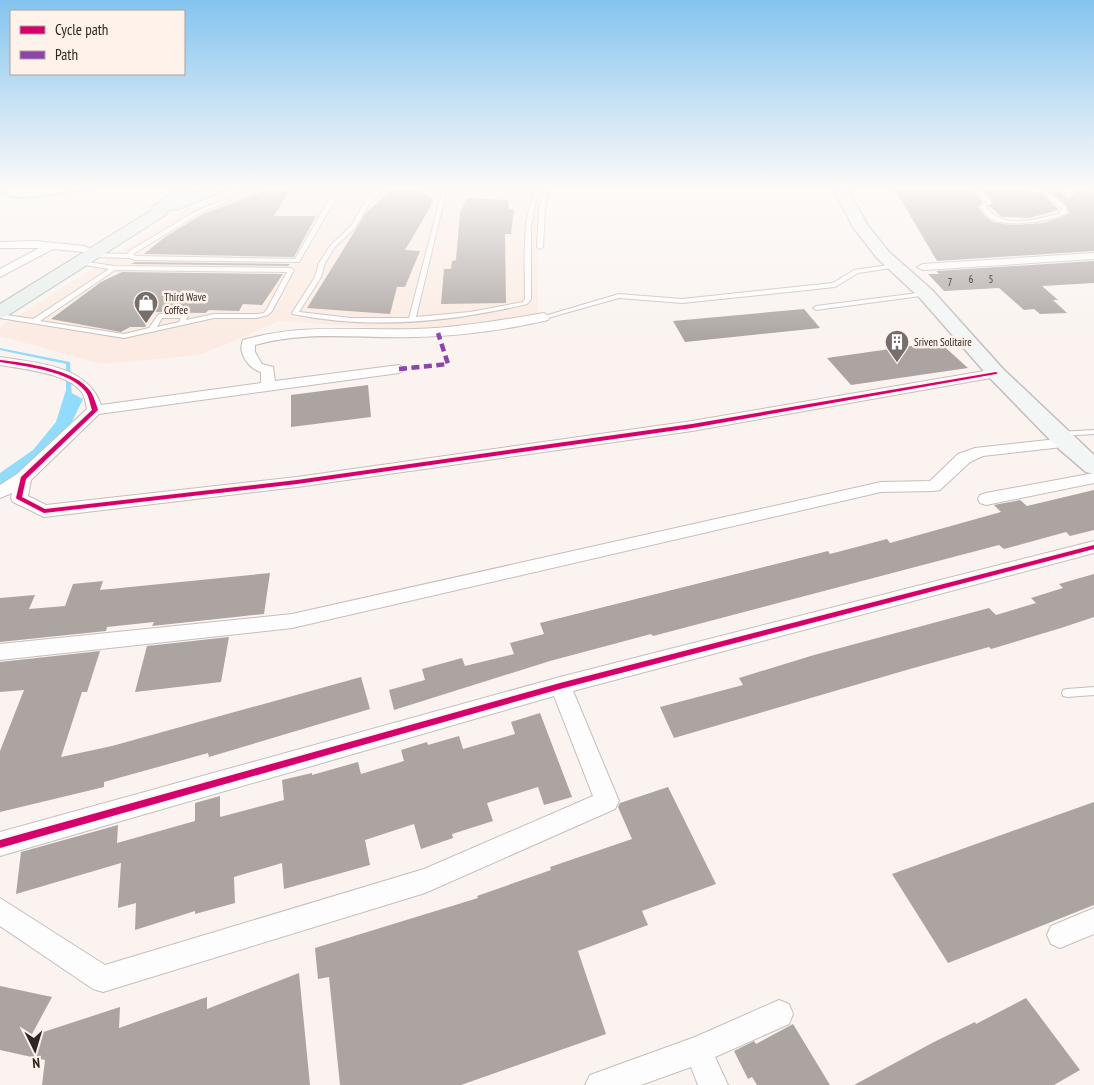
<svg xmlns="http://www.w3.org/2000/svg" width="1094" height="1085" font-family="'PT Sans Narrow',sans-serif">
	<rect width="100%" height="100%" fill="#faf3f0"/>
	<polygon fill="#fbebe2" points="246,188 545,188 539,208 537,236 538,314 420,331 280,321 199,355 102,364 0,336 0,327 188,208"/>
	<polygon fill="#d3f1e1" points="460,188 532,188 530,193"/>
	<polygon fill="#90dcfa" points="66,390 83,399 69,428 0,490 0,473 33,450 56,422"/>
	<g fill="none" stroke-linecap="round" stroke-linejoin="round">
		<g fill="#90dcfa" fill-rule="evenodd">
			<polygon points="94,188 101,188 39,198 13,199 0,192 0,190 14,197 39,196"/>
			<polygon points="0,348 70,362 72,399 71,400 69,401 66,399 66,364 0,350"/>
		</g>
	</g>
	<g fill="#aba4a1">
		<polygon points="393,188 416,188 432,199 431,206 405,250 420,251 405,287 397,287 390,314 307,308 366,213"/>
		<polygon points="894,188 971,188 983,202 978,207 986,217 993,222 1010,225 1043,223 1062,217 1069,213 1068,207 1050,192 1059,191 1069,199 1077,190 1083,189 1094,194 1094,251 937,261"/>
		<polygon points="979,188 1026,188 1032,192 1040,192 1059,210 1029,218 1002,217 989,206 993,203 992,200"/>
		<polygon points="265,191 289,191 274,216 316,216 294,257 144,254 165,237 203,214"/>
		<polygon points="467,198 508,200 509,209 514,209 511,234 505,234 506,303 441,304 444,269 451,269 452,261 456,260 460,213"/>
		<polygon points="1094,261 1094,283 1042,286 1058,300 1053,300 1067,313 1040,314 1034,309 1024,310 999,288 944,291 928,274 939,274 936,271"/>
		<polygon points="135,262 290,264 288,266 131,264"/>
		<polygon points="122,272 283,274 262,305 243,304 239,311 209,310 205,313 153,312 145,327 130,327 121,332 51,319 101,282"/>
		<polygon points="804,309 820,328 685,342 673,321"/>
		<polygon points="939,342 968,368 851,385 827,358"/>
		<polygon points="368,385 371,417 291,427 291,395"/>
		<polygon points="1094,490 1094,530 1070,536 1066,532 1004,549 999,545 653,636 651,634 550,661 394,710 389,690 425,680 422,669 462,658 465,666 514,654 510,643 544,634 540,623 828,551 830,554 887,539 890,543 1001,512 994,505 1020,500 1027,506"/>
		<polygon points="270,573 264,614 152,626 154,622 107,627 106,631 0,642 0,598 35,595 29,609 65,606 73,584 103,581 100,590"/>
		<polygon points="1094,574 1094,617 1061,628 991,649 989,647 910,669 674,738 660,707 743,685 739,678 814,655 989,608 996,615 1036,603 1031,598 1063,588 1059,584"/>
		<polygon points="229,637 221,682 135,692 147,646"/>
		<polygon points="100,651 87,692 82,692 61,757 112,746 361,677 370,709 209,757 208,753 104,782 104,787 0,812 0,751 24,690 0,692 0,662"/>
		<polygon points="540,713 572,797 544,805 538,787 487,803 493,821 452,834 453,838 421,849 414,824 365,840 370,865 284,889 282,863 234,877 235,903 195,914 195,911 135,930 136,903 118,908 121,863 16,894 21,852 118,825 117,843 195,821 195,803 220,796 220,817 284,800 282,780 312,773 312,775 358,762 361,774 404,761 401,750 427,742 428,745 459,736 463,749 515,734 511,722"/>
		<polygon points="668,787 716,884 642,911 648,925 578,951 606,1034 461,1085 340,1085 329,977 318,979 315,948 478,898 477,896 551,870 550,867 632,839 618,807 620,803"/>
		<polygon points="1094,802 1094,905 948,963 892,874"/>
		<polygon points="299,973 310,1085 42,1085 45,1060 0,1050 0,986 52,997 31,1036 120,1007 119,1028 207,997 207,1009"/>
		<polygon points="1026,998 1080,1070 1054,1085 854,1085 934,1042 975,1022 976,1024"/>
		<polygon points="793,1024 830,1085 757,1085 752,1077 748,1079 734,1051 754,1041 756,1044"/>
	</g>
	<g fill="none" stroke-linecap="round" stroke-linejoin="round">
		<defs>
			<g id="lane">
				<polygon points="258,188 264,188 202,212 133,254 136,256 295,259 330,198 335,197 336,198 299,262 135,260 130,258 94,257 91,255 94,253 127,254 129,251 198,210"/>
				<path d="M382 188H387L372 199 355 228 334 248 325 263 321 277 299 312 351 318H409L443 188H447L416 317 470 312 523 302 525 299C525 262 521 223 536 188H540L536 199 531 227V299L527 304C452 322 369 330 293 314L292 313 315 277 319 263 330 246 351 226 368 197Z"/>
				<polygon points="545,188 549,188 545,208 543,247 540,249 537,247 539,208"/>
				<path d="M973 188H977L991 201V203L986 206C1002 231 1035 219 1058 214L1061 211V208L1042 192V188H1046V191L1066 207 1067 212C1055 222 1008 227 994 220 987 217 984 212 980 206L986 202Z"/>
				<polygon points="1085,188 1094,189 1094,192 1085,189"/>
				<path d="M81 261 114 266 291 268 294 270 272 311 268 315 257 318H214L124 338 0 318V314L33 319 109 269 79 264V262ZM115 270 287 272 267 309 264 313 257 314H214L186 320 188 316 185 314H160L158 315 149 328 124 334 40 321ZM162 318H181L179 322 157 327Z"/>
				<polygon points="896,264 898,265 898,267 858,273 835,287 682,303 619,298 544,319 541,317 619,294 682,299 833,283 854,270"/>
				<polygon points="926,292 928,293 928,295 816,310 813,308 816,306"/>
				<polygon points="1094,430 1094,434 1060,436 1056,434 1060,432"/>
				<polygon points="1094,687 1094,695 1067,697 1063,696 1062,693 1063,690 1067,689"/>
			</g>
			<g id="street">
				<polygon points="35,241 84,246 90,249 84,252 53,249 0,277 0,269 39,248 0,248 0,242"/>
				<polygon points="1094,253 1094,259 923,270 917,267 923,264"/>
				<path d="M544 313 550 317 548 320C506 330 459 336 415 337 361 339 308 330 255 345V352L262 364 273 367 275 381 399 365 406 369 399 373 99 414 31 480 28 496 46 505 297 477 692 421 996 369 1003 373 996 377 692 431 297 487 44 517 13 502 11 498 12 493 0 498V485L17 474 87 409C86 404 85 399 83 394 71 373 22 369 0 365V357C36 363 88 365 101 405L261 383V372C249 369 237 353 243 340 303 323 355 331 415 329 458 328 501 320 544 313Z"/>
				<polygon points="1066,438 1074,443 1071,446 983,456 970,462 940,490 934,491 881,492 292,628 0,660 0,644 292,614 881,482 930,481 958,454 975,448"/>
				<polygon points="1094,473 1094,483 986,505 980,503 978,499 980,495 986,493"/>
				<polygon points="1094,541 1094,553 573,691 619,801 615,809 425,893 103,992 93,989 0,926 0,898 105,965 424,869 593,796 554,696 0,856 0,832 560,677"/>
				<polygon points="1094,908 1094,934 1060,948 1051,944 1047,935 1051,926"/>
				<polygon points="779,1000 789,1004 793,1014 789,1024 715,1057 728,1085 698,1085 691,1067 641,1085 585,1085 590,1075 695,1037"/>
			</g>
			<polygon id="secondary" points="833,188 847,188 868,226 889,252 932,290 1003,369 1094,455 1094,474 1086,472 1058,448 989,377 920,298 877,258 853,227"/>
			<polygon id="primary" points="179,188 196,188 192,193 205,188 226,188 223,191 179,209 169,210 164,216 7,316 0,318 0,304 150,211 153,206"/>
		</defs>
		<use href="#lane" stroke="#c5bebb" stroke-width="2"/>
		<use href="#street" stroke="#c5bebb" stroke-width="2"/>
		<use href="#secondary" stroke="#c5bebb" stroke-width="3"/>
		<use href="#primary" stroke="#aab8b2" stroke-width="2"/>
		<use href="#lane" fill="#fefdfd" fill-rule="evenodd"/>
		<use href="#street" fill="#fefdfd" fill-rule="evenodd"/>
		<use href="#secondary" fill="#f2f6f4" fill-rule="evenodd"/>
		<use href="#primary" fill="#e6efec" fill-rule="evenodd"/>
		<polyline stroke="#8e44ad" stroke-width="4.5" stroke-dasharray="8 4.5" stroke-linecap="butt" points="399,369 448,364 438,333"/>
		<defs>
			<g id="cycleway">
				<path d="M0 360C25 363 76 369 91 392 94 397 96 404 98 410L26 479 22 497 45 509 297 480 692 424 996 372 998 373 996 374 692 428 297 484 44 513 17 499 16 498 21 477 92 410C90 404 89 396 85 391 70 371 24 366 0 362Z"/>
				<polygon points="1094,545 1094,549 560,689 0,848 0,840 560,683"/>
			</g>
		</defs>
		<use href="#cycleway" stroke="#fff2eb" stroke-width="3"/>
		<use href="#cycleway" fill="#d6006c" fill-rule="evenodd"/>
	</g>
	<linearGradient id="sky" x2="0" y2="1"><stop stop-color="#85c4ef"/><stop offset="0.55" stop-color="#fdfaf8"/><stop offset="1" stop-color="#fdfaf8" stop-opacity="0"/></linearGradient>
	<rect width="1094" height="340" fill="url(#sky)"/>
	<defs>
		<symbol id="shop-pin" viewBox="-11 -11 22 30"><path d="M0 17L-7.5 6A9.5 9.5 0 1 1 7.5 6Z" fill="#756e6a" stroke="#fff2eb"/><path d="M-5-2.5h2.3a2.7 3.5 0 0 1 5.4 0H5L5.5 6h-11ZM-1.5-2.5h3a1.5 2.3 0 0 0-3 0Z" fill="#fff"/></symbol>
		<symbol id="building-pin" viewBox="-11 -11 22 30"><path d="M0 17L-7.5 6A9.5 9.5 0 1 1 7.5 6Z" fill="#756e6a" stroke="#fff2eb"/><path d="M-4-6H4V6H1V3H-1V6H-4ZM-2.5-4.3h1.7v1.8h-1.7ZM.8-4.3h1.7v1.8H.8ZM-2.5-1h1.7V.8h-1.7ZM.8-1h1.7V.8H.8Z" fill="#fff"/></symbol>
	</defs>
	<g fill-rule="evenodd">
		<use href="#shop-pin" x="132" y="289" width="28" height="38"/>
		<use href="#building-pin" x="883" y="328" width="28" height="38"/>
	</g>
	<g text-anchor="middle" stroke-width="5" stroke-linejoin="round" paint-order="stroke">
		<g font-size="11" fill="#4d4642">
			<text x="971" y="283">6</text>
			<text x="991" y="283">5</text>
			<text x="950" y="286">7</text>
		</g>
		<g font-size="11" fill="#2e2622" stroke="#fff2eb" text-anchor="start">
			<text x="164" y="301">Third Wave<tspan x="164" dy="13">Coffee</tspan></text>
			<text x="914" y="346">Sriven Solitaire</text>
		</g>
	</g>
	<rect x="10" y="10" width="175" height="65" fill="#fff2eb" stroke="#aba09b"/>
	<rect x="20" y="26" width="25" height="8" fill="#d6006c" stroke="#aba09b"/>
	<text x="55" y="35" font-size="15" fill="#2e2622">Cycle path</text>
	<rect x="20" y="51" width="25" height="8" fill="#8e44ad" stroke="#aba09b"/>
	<text x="55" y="60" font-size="15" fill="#2e2622">Path</text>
	<g transform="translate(35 1050) rotate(175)" stroke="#fff2eb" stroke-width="4" paint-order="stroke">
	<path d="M0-4L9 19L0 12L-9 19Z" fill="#2e2622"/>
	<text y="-8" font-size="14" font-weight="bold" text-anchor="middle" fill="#2e2622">N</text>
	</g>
</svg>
